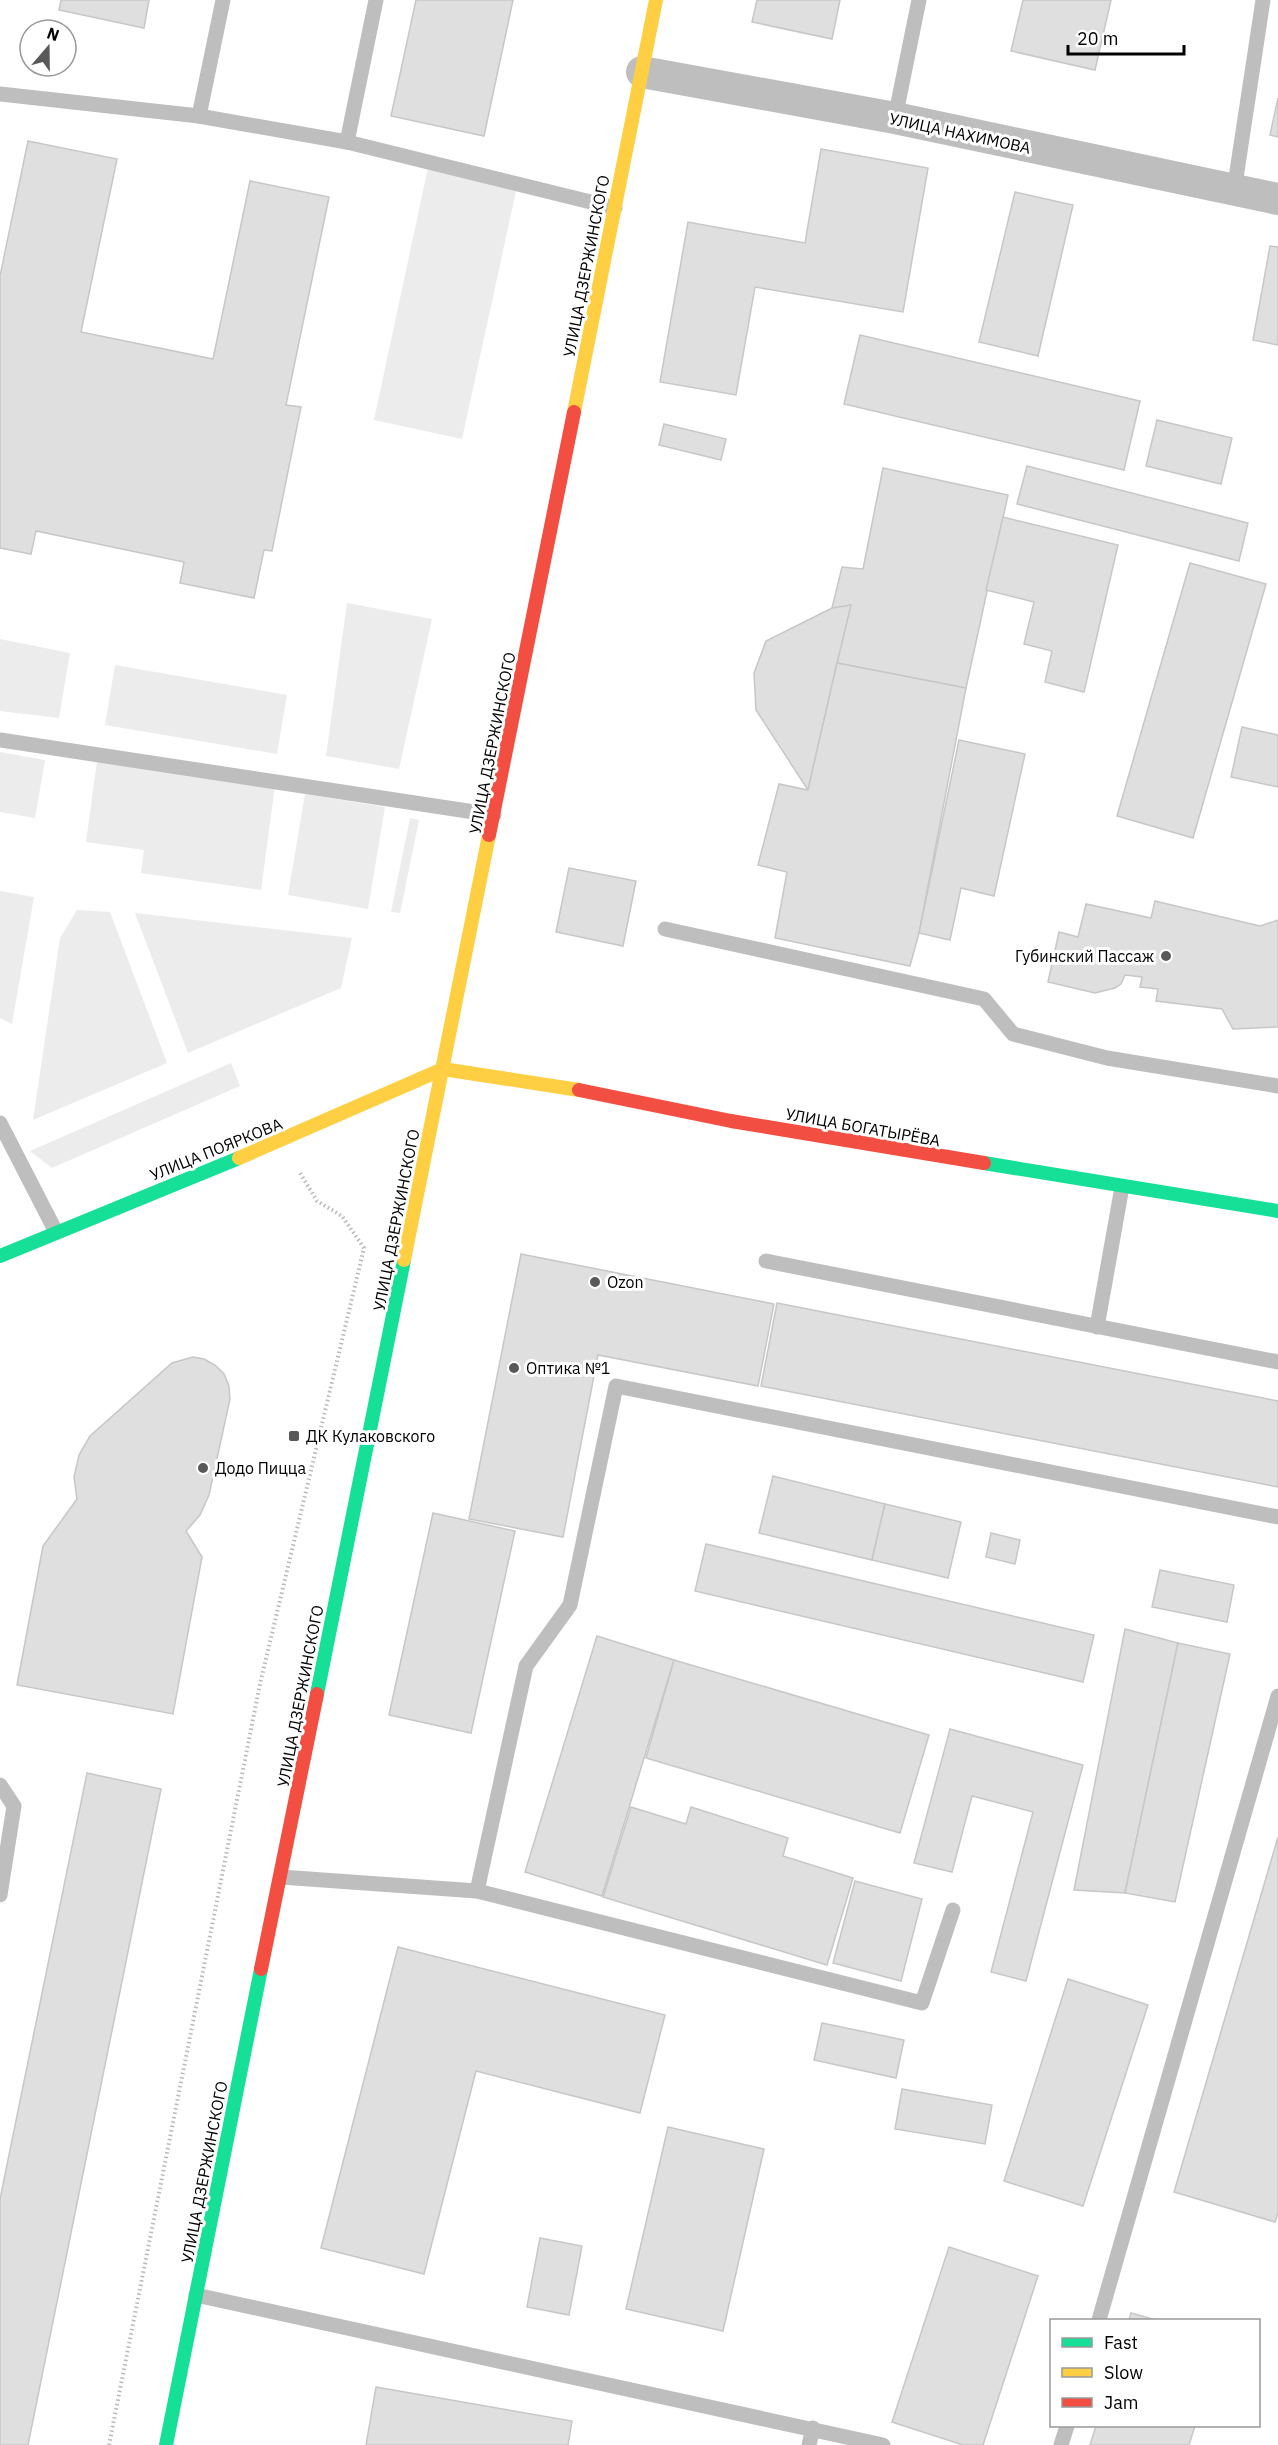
<svg xmlns="http://www.w3.org/2000/svg" width="1278" height="2445" font-family="'IBM Plex Sans',sans-serif">
	<rect width="100%" height="100%" fill="#fff"/>
	<g fill="#ececec">
		<polygon points="429,163 518,182 462,439 374,420"/>
		<polygon points="347,603 432,619 399,769 326,756"/>
		<polygon points="0,639 70,653 59,718 0,711"/>
		<polygon points="115,665 287,695 277,754 105,725"/>
		<polygon points="0,752 45,760 35,818 0,812"/>
		<polygon points="97,761 275,786 261,890 141,873 144,850 86,842"/>
		<polygon points="305,794 385,807 368,909 288,895"/>
		<polygon points="410,818 419,820 400,913 391,912"/>
		<polygon points="0,891 34,897 12,1024 0,1018"/>
		<polygon points="77,910 110,912 167,1063 33,1120 60,938"/>
		<polygon points="135,913 352,938 341,988 188,1053"/>
		<polygon points="231,1063 240,1086 52,1168 30,1151"/>
	</g>
	<g fill="#dfdfdf" stroke="#c7c7c7" stroke-width="1.5">
		<polygon points="61,0 149,0 144,28 59,10"/>
		<polygon points="416,0 513,0 484,136 391,116"/>
		<polygon points="757,0 840,0 832,39 752,22"/>
		<polygon points="1023,0 1111,0 1095,70 1011,51"/>
		<polygon points="1278,98 1278,137 1270,135"/>
		<polygon points="28,141 117,159 81,332 213,359 250,181 329,197 286,405 301,407 272,551 264,550 254,598 180,583 184,562 36,531 31,554 0,548 0,276"/>
		<polygon points="821,149 928,168 903,312 755,287 736,395 660,382 688,222 805,243"/>
		<polygon points="1015,192 1073,205 1038,356 979,342"/>
		<polygon points="1270,246 1278,247 1278,345 1253,340"/>
		<polygon points="860,335 1140,401 1124,470 844,404"/>
		<polygon points="1157,420 1232,438 1221,484 1146,466"/>
		<polygon points="664,424 726,439 721,460 659,445"/>
		<polygon points="1027,466 1248,523 1239,561 1017,504"/>
		<polygon points="883,468 1008,495 966,688 837,663 849,611 832,608 842,567 863,569"/>
		<polygon points="1003,517 1118,545 1084,692 1045,682 1052,651 1024,644 1034,602 986,590"/>
		<polygon points="1190,563 1266,584 1193,838 1117,816"/>
		<polygon points="851,605 837,663 808,790 756,710 754,673 766,641 832,608"/>
		<polygon points="837,663 966,688 919,933 910,966 775,938 787,872 758,865 779,784 808,790"/>
		<polygon points="1242,727 1278,735 1278,787 1231,777"/>
		<polygon points="959,740 1025,754 994,896 961,888 950,940 919,933"/>
		<polygon points="569,868 636,881 623,946 556,932"/>
		<polygon points="1155,901 1260,926 1278,920 1278,1027 1233,1029 1222,1009 1156,1001 1158,989 1140,987 1142,977 1125,975 1121,984 1115,988 1095,993 1048,982 1059,932 1078,937 1086,904 1151,918"/>
		<polygon points="521,1254 774,1304 758,1386 598,1355 563,1537 469,1519"/>
		<polygon points="777,1303 1278,1401 1278,1487 761,1386"/>
		<polygon points="193,1357 204,1359 215,1365 224,1374 229,1386 230,1399 209,1495 200,1515 186,1531 202,1557 173,1714 17,1685 43,1546 77,1499 74,1477 79,1455 90,1436 172,1363"/>
		<polygon points="773,1476 885,1504 872,1560 759,1533"/>
		<polygon points="885,1504 961,1522 948,1578 872,1560"/>
		<polygon points="433,1513 515,1531 471,1733 389,1715"/>
		<polygon points="991,1533 1020,1540 1015,1564 986,1557"/>
		<polygon points="706,1544 1094,1635 1083,1682 695,1591"/>
		<polygon points="1160,1570 1234,1585 1227,1622 1152,1607"/>
		<polygon points="1125,1629 1178,1643 1125,1893 1074,1890"/>
		<polygon points="597,1636 674,1660 602,1896 525,1872"/>
		<polygon points="1178,1643 1230,1654 1175,1902 1125,1893"/>
		<polygon points="674,1660 929,1735 900,1833 646,1758"/>
		<polygon points="950,1729 1083,1765 1026,1981 991,1972 1033,1812 972,1796 952,1872 914,1863"/>
		<polygon points="87,1773 161,1789 28,2445 0,2445 0,2199"/>
		<polygon points="631,1807 686,1824 691,1807 788,1838 783,1856 853,1878 827,1965 603,1897"/>
		<polygon points="1278,1837 1278,2213 1275,2222 1174,2192"/>
		<polygon points="855,1881 922,1899 901,1981 833,1963"/>
		<polygon points="398,1947 665,2015 640,2113 476,2071 424,2274 321,2248"/>
		<polygon points="1068,1979 1148,2005 1083,2206 1004,2181"/>
		<polygon points="822,2023 904,2040 896,2078 814,2060"/>
		<polygon points="902,2089 992,2105 985,2144 895,2129"/>
		<polygon points="668,2127 764,2149 723,2331 626,2309"/>
		<polygon points="540,2238 582,2246 569,2315 527,2307"/>
		<polygon points="949,2247 1038,2276 983,2445 963,2445 892,2422"/>
		<polygon points="1131,2313 1156,2320 1129,2320"/>
		<polygon points="376,2387 572,2421 568,2445 366,2445"/>
		<polygon points="1096,2426 1195,2426 1189,2445 1090,2445"/>
	</g>
	<g fill="none" stroke-linecap="round" stroke-linejoin="round">
		<polyline stroke="#b9b9b9" stroke-width="4" stroke-dasharray="1.5 3" stroke-linecap="butt" points="109,2445 260,1684 364,1248 342,1216 317,1201 300,1173"/>
		<g stroke="#bebebe" stroke-width="15">
			<polyline points="0,94 199,116 347,142 615,208"/>
			<polyline points="199,116 223,0"/>
			<polyline points="895,118 919,0"/>
			<polyline points="347,142 376,0"/>
			<polyline points="1234,191 1263,0"/>
			<polyline points="0,740 494,815"/>
			<polyline points="665,929 984,999 1013,1034 1107,1058 1278,1086"/>
			<polyline points="0,1123 56,1232"/>
			<polyline points="766,1261 1278,1362"/>
			<polyline points="1097,1327 1122,1187"/>
			<polyline points="0,1785 14,1806 0,1895"/>
			<polyline points="281,1877 477,1891 922,2003 953,1910"/>
			<polyline points="477,1891 526,1666 570,1605 616,1386 1278,1517"/>
			<polyline points="196,2295 883,2445"/>
			<polyline points="1099,2320 1278,1696"/>
			<polyline points="809,2445 813,2428"/>
			<polyline points="1061,2445 1067,2426"/>
		</g>
		<polyline stroke="#bebebe" stroke-width="32" points="642,72 895,118 1278,199"/>
		<g stroke="#16e098" stroke-width="14">
			<polyline points="984,1163 1278,1211"/>
			<polyline points="0,1256 239,1158"/>
			<polyline points="317,1694 404,1260"/>
			<polyline points="166,2445 261,1969"/>
		</g>
		<g stroke="#ffcf43" stroke-width="14">
			<polyline points="574,412 656,0"/>
			<polyline points="239,1158 443,1069 579,1090"/>
			<polyline points="404,1260 489,835"/>
		</g>
		<g stroke="#f24e42" stroke-width="14">
			<polyline points="489,835 574,412"/>
			<polyline points="579,1090 731,1121 984,1163"/>
			<polyline points="261,1969 317,1694"/>
		</g>
	</g>
	<g fill="#595959" stroke="#fff" stroke-width="2">
		<circle cx="1166" cy="956" r="6"/>
		<circle cx="595" cy="1282" r="6"/>
		<circle cx="514" cy="1368" r="6"/>
		<rect x="288" y="1430" width="12" height="12" rx="3"/>
		<circle cx="203" cy="1468" r="6"/>
	</g>
	<g text-anchor="middle" stroke-width="6" stroke-linejoin="round" paint-order="stroke">
		<g font-size="16" fill="#000" stroke="#fff">
			<text transform="translate(960 133) rotate(12)" y="6">УЛИЦА НАХИМОВА</text>
			<text transform="translate(586 266) rotate(-79)" y="6">УЛИЦА ДЗЕРЖИНСКОГО</text>
			<text transform="translate(492 743) rotate(-79)" y="6">УЛИЦА ДЗЕРЖИНСКОГО</text>
			<text transform="translate(863 1127) rotate(10)" y="6">УЛИЦА БОГАТЫРЁВА</text>
			<text transform="translate(216 1149) rotate(-22)" y="6">УЛИЦА ПОЯРКОВА</text>
			<text transform="translate(396 1220) rotate(-79)" y="6">УЛИЦА ДЗЕРЖИНСКОГО</text>
			<text transform="translate(300 1696) rotate(-79)" y="6">УЛИЦА ДЗЕРЖИНСКОГО</text>
			<text transform="translate(204 2172) rotate(-79)" y="6">УЛИЦА ДЗЕРЖИНСКОГО</text>
		</g>
		<g font-size="16" fill="#000" stroke="#fff" text-anchor="start">
			<text x="1154" y="962" text-anchor="end">Губинский Пассаж</text>
			<text x="607" y="1288">Ozon</text>
			<text x="526" y="1374">Оптика №1</text>
			<text x="306" y="1442">ДК Кулаковского</text>
			<text x="215" y="1474">Додо Пицца</text>
		</g>
	</g>
	<rect x="1050" y="2319" width="210" height="108" fill="#ffffff" stroke="#999999" stroke-width="1.5"/>
	<rect x="1062" y="2338" width="30" height="9" fill="#16e098" stroke="#999999" stroke-width="1.5"/>
	<text x="1104" y="2349" font-size="18" fill="#000000">Fast</text>
	<rect x="1062" y="2368" width="30" height="9" fill="#ffcf43" stroke="#999999" stroke-width="1.5"/>
	<text x="1104" y="2379" font-size="18" fill="#000000">Slow</text>
	<rect x="1062" y="2398" width="30" height="9" fill="#f24e42" stroke="#999999" stroke-width="1.5"/>
	<text x="1104" y="2409" font-size="18" fill="#000000">Jam</text>
	<g transform="translate(48 48) rotate(20)"><circle r="28" fill="#ffffff" stroke="#999999" stroke-width="1.5"/>
	<path d="M0-4.5L10 22L0 15L-10 22Z" fill="#595959"/>
	<text y="-9" font-size="16" font-weight="bold" text-anchor="middle" fill="#000000">N</text>
	</g>
	<path d="M1068 45v9h116v-9" fill="none" stroke="#000000" stroke-width="3"/>
	<text x="1077" y="45" font-size="18" fill="#000000" stroke="#ffffff" stroke-width="4.5" paint-order="stroke">20 m</text>
</svg>
